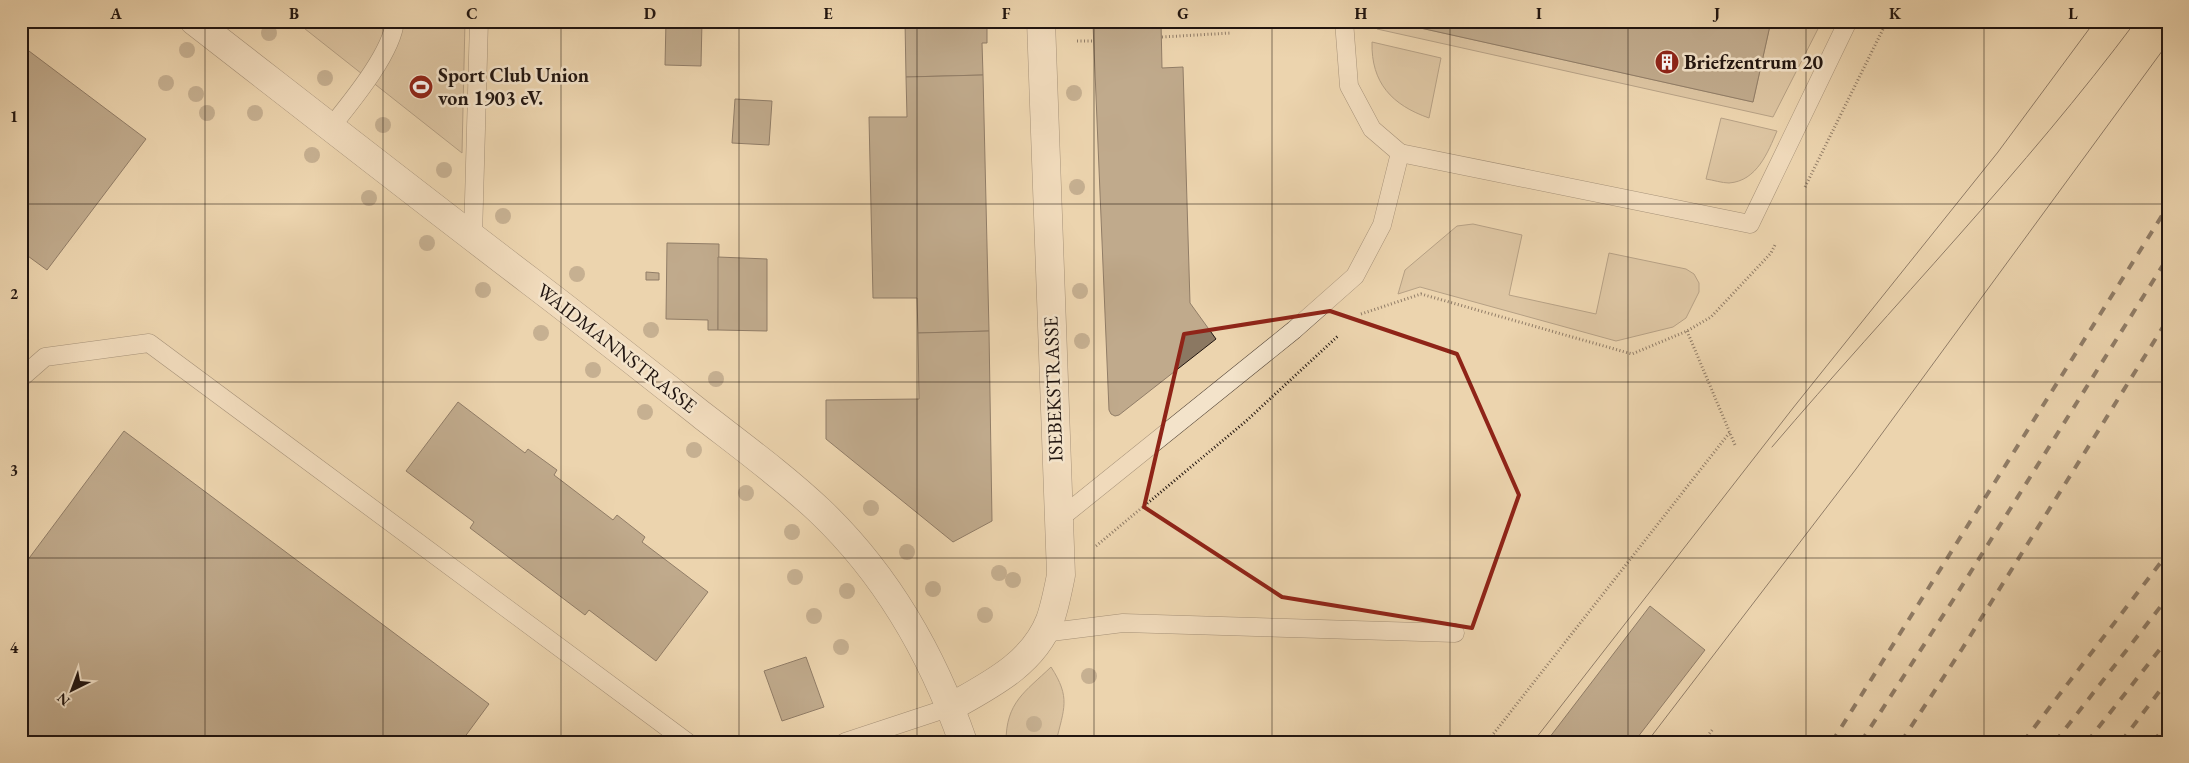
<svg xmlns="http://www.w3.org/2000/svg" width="2189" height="763" font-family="'EB Garamond',serif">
	<rect width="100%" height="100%" fill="#ecd4ae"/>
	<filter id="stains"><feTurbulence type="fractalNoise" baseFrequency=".004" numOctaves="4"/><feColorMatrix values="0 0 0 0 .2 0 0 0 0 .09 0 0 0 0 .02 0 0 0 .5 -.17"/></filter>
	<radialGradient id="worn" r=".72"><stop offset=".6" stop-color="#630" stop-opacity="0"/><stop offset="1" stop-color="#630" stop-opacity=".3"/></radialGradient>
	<g fill="#c9b493" stroke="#756452">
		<polygon points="295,21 465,21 462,153"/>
		<polygon points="1377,21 1389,21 1753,102 1771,21 1822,21 1773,117 1377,29"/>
		<path d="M1372 42 1441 58 1429 118C1392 105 1371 83 1372 42Z"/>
		<path d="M1721 118 1777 131C1768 152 1757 181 1729 183 1722 183 1713 180 1706 179Z"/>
		<polygon points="1473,224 1522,235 1509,295 1596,314 1609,253 1686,269 1694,274 1699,283 1699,292 1686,318 1673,327 1616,341 1420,287 1398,294 1405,270 1457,226"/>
		<path d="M1051 667C1071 698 1064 708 1056 742H1006C1006 702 1025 692 1051 667Z"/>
	</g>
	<g fill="#8b7862" stroke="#211510">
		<polygon points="666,21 702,21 701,66 665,65"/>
		<polygon points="905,21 987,21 987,43 982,43 983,75 906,77"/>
		<polygon points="1094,21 1161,21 1161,22 1093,24"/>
		<polygon points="1389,21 1771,21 1753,102"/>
		<polygon points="1161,22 1162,68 1183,67 1190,303 1216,339 1119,415 1115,416 1111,414 1109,410 1093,24"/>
		<polygon points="21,45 146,139 47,270 21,251"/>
		<polygon points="983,75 989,331 918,333 917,298 873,298 869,117 907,117 906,77"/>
		<polygon points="735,99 772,101 769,145 732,143"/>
		<polygon points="667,243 719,244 718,330 708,330 708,320 666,319"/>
		<polygon points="718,257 767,259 767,331 718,330"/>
		<polygon points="646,272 659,273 659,280 646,280"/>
		<polygon points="989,331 992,521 953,542 826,439 826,400 919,399 918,333"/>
		<polygon points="458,402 525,453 528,449 557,470 554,475 613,520 617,515 645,537 642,542 708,592 656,661 589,610 585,615 470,528 474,522 406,471"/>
		<polygon points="124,431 489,704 461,742 21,742 21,569"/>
		<polygon points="1650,606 1705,650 1634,742 1546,742"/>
		<polygon points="806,657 824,707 782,721 764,671"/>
	</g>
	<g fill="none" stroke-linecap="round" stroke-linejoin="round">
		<defs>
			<g id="lane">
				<path d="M331 127C351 102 392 53 395 21"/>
				<polyline points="1400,153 1750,224 1848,21"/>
				<polyline points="473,236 479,21"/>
				<polyline points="21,378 45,357 149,343 687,742"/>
				<polyline points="1058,520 1294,330 1355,276 1382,225 1400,153 1372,129 1349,86 1344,21"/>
				<polyline points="1043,633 1123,623 1455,633"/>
				<polyline points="845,742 951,707"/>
			</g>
			<g id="street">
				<path d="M194 21C306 108 417 195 530 281 588 325 646 371 703 416 743 447 784 477 820 511 887 575 933 656 963 742"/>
				<path d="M951 707C990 685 1033 664 1050 620 1055 606 1058 590 1061 575L1041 21"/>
			</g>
		</defs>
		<use href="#lane" stroke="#544538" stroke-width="19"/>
		<use href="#street" stroke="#544538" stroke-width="29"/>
		<g stroke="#211510" stroke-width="3" stroke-dasharray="1 2.5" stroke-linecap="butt">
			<polyline points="1162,37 1231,33"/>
			<polyline points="1077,41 1094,41"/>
			<polyline points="1805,187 1887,21"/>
			<polyline points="1361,314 1421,294 1632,354 1687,331 1711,317 1771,253 1776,243"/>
			<polyline points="1687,331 1735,445"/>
			<polyline points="1096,546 1245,422 1339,335"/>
			<polyline points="1487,742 1730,432"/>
			<polyline points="1703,742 1713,729"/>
		</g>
		<use href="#lane" stroke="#f3e3ca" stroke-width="18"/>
		<use href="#street" stroke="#f3e3ca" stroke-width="28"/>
		<g stroke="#211510" stroke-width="1">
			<path d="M1772 447C1893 305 2024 171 2136 21"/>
			<polyline points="1533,742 1793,408 1998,152 2095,21"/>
			<polyline points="1647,742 1856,469 2168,43"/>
		</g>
		<g stroke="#211510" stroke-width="4" stroke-dasharray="9 9" stroke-linecap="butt">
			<polyline points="1832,742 2168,206"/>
			<polyline points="1861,742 1955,597 2168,257"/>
			<polyline points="1901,742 1962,649 2168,319"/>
			<polyline points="2023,742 2168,553"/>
			<polyline points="2055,742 2168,597"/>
			<polyline points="2087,742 2168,639"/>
			<polyline points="2121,742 2168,680"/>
			<polyline points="2153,742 2168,723"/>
		</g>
	</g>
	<g fill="#98856d">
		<circle cx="269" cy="33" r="8"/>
		<circle cx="187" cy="50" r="8"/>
		<circle cx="325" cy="78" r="8"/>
		<circle cx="166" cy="83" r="8"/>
		<circle cx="1074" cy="93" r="8"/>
		<circle cx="196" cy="94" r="8"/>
		<circle cx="207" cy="113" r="8"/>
		<circle cx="255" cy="113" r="8"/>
		<circle cx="383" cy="125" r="8"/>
		<circle cx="312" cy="155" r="8"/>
		<circle cx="444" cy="170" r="8"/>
		<circle cx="1077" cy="187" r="8"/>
		<circle cx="369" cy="198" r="8"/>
		<circle cx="503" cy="216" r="8"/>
		<circle cx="427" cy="243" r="8"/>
		<circle cx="577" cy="274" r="8"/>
		<circle cx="483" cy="290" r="8"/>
		<circle cx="1080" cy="291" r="8"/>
		<circle cx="651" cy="330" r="8"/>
		<circle cx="541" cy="333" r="8"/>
		<circle cx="1082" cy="341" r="8"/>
		<circle cx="593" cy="370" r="8"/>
		<circle cx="716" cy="379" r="8"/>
		<circle cx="645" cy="412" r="8"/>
		<circle cx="694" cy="450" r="8"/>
		<circle cx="746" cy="493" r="8"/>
		<circle cx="871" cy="508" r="8"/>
		<circle cx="792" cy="532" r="8"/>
		<circle cx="907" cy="552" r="8"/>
		<circle cx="999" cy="573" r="8"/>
		<circle cx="795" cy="577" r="8"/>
		<circle cx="1013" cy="580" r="8"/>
		<circle cx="933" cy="589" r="8"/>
		<circle cx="847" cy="591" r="8"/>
		<circle cx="985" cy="615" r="8"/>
		<circle cx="814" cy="616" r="8"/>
		<circle cx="841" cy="647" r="8"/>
		<circle cx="1089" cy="676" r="8"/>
		<circle cx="1034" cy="724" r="8"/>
	</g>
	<path d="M0 0H2189V763H0ZM1330 311 1457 354 1519 495 1472 628 1282 597 1144 507 1184 334Z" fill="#ecd4ae" fill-opacity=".55" fill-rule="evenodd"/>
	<path fill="none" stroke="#8f2418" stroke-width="4" stroke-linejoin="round" d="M1330 311 1457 354 1519 495 1472 628 1282 597 1144 507 1184 334Z"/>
	<path fill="none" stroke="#211510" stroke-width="1" stroke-opacity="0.55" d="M205 21V742M383 21V742M561 21V742M739 21V742M917 21V742M1094 21V742M1272 21V742M1450 21V742M1628 21V742M1806 21V742M1984 21V742M21 204H2168M21 382H2168M21 558H2168"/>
	<defs>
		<symbol id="building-disc" viewBox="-11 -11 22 22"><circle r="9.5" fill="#8f2418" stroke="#f3e3ca"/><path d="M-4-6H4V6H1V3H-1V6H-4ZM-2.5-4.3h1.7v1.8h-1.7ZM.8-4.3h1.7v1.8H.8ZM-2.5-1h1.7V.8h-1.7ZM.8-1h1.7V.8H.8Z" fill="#fff"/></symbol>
		<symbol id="stadium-disc" viewBox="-11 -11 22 22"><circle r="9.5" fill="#8f2418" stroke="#f3e3ca"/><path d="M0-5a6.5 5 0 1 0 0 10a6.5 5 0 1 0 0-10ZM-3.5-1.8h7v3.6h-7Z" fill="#fff"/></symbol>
	</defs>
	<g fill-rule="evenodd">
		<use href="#building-disc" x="1653" y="48" width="28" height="28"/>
		<use href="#stadium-disc" x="407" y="73" width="28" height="28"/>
	</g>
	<g text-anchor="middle" stroke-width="5" stroke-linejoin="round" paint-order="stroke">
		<g font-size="20" font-weight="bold" fill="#211510" stroke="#f3e3ca" text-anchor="start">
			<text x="1684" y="69">Briefzentrum 20</text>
			<text x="438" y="82">Sport Club Union<tspan x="438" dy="23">von 1903 eV.</tspan></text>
		</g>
		<g font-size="20" fill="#211510" stroke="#f3e3ca">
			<text transform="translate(617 348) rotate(38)" y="7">WAIDMANNSTRASSE</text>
			<text transform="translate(1053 389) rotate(-92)" y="7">ISEBEKSTRASSE</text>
		</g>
	</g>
	<rect width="2189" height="763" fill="none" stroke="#ecd4ae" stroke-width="55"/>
	<g transform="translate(72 690) rotate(222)" stroke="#f3e3ca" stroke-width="4" paint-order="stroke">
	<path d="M0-4L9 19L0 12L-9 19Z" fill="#211510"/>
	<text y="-8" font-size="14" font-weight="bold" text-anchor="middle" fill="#211510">N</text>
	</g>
	<rect x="28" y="28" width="2134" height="708" fill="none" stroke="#211510" stroke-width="2"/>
	<g font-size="16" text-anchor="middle" font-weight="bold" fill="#211510">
		<text x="116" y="19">A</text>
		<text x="294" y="19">B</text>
		<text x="472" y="19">C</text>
		<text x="650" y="19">D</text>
		<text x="828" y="19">E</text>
		<text x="1006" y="19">F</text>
		<text x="1183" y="19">G</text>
		<text x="1361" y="19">H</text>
		<text x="1539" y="19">I</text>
		<text x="1717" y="19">J</text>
		<text x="1895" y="19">K</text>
		<text x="2073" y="19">L</text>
		<text x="14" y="122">1</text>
		<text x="14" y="299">2</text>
		<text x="14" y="476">3</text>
		<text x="14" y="653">4</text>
	</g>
	<rect width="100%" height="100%" filter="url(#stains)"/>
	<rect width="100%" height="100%" fill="url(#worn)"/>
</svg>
